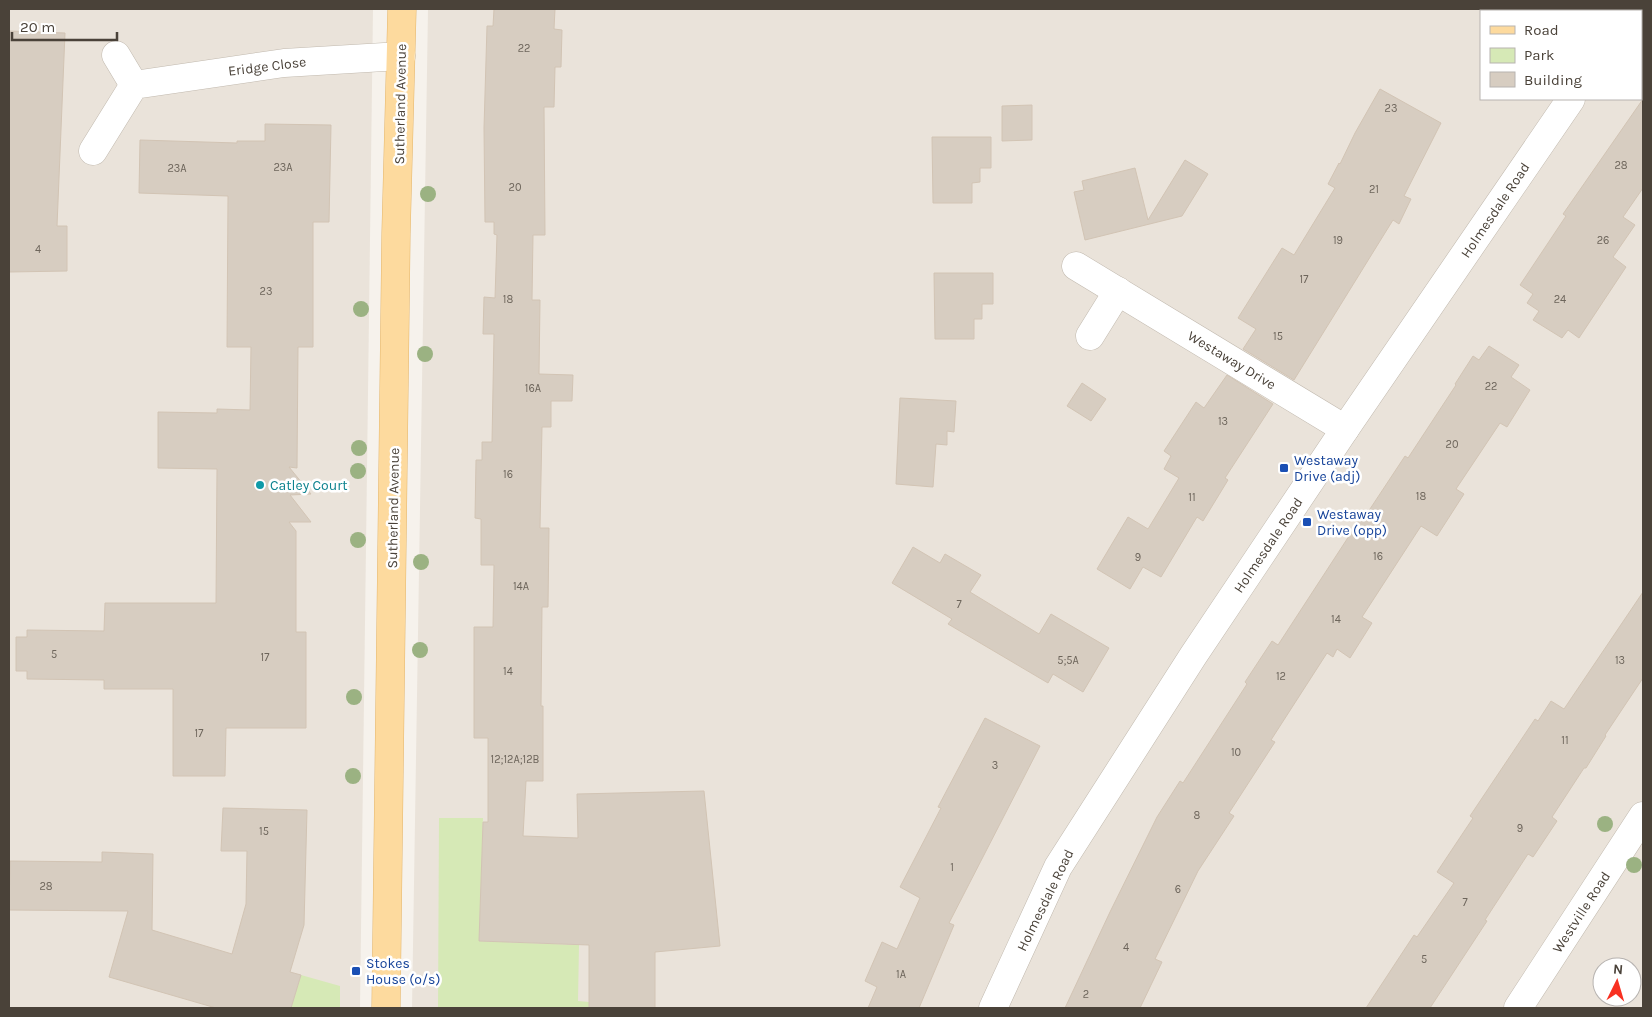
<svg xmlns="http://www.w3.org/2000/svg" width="1652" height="1017" font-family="Karla,sans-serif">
	<rect width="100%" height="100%" fill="#f6f2ec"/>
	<g fill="#eae3da" fill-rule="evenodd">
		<polygon points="9,9 373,9 360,1008 9,1008"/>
		<path d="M428 9H1643V1008H412ZM1481 11H1641V99H1481ZM1602 967H1632V997H1602Z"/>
	</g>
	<g fill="#d6e9b6">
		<polygon points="439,818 483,818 479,941 579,945 578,1001 589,1002 589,1008 438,1008"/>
		<polygon points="301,975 340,986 340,1008 291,1008"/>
	</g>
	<g fill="#d7cdc1" stroke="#d2c4b4">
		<polygon points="494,9 555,9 554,29 562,30 561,67 555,67 554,107 544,107 545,235 533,235 532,300 540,300 539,374 573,375 572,401 551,401 551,427 542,427 540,528 549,528 548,607 542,607 541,706 543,706 543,781 526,781 523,836 578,838 577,794 704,791 720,946 655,952 655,1008 589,1008 589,945 479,941 483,822 488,822 488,738 474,738 474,627 493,627 494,565 481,565 481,519 475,518 476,460 482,460 482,442 492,442 494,334 483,334 484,297 495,298 497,235 494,234 494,222 485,222 484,128 487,26 493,26"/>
		<polygon points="9,31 65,33 57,226 67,226 67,271 9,272"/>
		<polygon points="1380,89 1441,123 1404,196 1411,199 1399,224 1393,220 1294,380 1243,349 1256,329 1238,318 1282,248 1294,255 1335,188 1328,184 1339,163 1340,164 1355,133"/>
		<polygon points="1643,99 1643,188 1623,217 1635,225 1613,257 1626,267 1579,338 1568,330 1562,338 1533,320 1539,311 1527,303 1533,294 1520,285 1566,216 1563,214"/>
		<polygon points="1032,105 1032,140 1002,141 1002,106"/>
		<polygon points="265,124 331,125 329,222 313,222 313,347 298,347 297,468 289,467 311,494 290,495 311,522 289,522 296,531 296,632 306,632 306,728 226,728 225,776 173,776 173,689 104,689 104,680 27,679 27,671 16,671 16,637 27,637 27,630 104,631 105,603 216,603 217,469 158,468 158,412 217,413 217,409 250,410 251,347 227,347 228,196 139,193 140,140 237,143 237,141 265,141"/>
		<polygon points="932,137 991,137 991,168 980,168 980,182 972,183 972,203 933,203"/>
		<polygon points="1185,160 1208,174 1182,216 1085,240 1074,192 1084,190 1082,181 1135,168 1148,220"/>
		<polygon points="934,273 993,273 993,304 982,304 982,319 974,319 974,339 935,339"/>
		<polygon points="1489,346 1519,365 1511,377 1530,390 1507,427 1500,423 1456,489 1464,494 1437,536 1421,526 1362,617 1372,623 1350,658 1337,649 1333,657 1327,653 1271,740 1275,742 1229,813 1234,816 1198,871 1155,959 1162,962 1140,1008 1065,1008 1110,912 1157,817 1180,781 1183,783 1247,684 1245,682 1272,641 1278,645 1364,513 1366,515 1405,456 1408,458 1456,385 1455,384 1473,356 1479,360"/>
		<polygon points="1227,375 1273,404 1225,478 1228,480 1203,521 1197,517 1161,577 1143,567 1130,589 1097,569 1128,517 1148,529 1179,478 1164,469 1171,456 1164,451 1196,402 1204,408"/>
		<polygon points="1082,383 1106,399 1091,421 1067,406"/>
		<polygon points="900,398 956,401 954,432 947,431 947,445 936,444 933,487 896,484"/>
		<polygon points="913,547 940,563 945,554 981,575 970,592 1039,634 1051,614 1109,648 1083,692 1053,674 1048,683 948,624 952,619 892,583"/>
		<polygon points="1643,592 1643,678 1605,735 1606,736 1586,768 1584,768 1552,817 1557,821 1533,857 1528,854 1485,920 1487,921 1430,1008 1366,1008 1414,935 1417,937 1454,883 1437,872 1473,818 1470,816 1535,719 1538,721 1551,701 1564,709"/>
		<polygon points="985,718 1040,746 949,923 954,925 919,1008 868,1008 877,987 865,981 882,942 897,949 920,898 900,887 941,808 938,807"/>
		<polygon points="223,808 307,810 304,925 290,972 301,975 291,1008 216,1008 109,977 128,911 9,910 10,861 102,862 102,852 153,854 152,930 232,954 246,904 247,851 221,851"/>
	</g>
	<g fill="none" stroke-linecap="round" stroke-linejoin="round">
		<defs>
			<g id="minor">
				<polyline points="1631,11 1633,9"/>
				<polyline points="116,55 134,85"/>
				<polyline points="93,151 134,85 284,63 401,56"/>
				<polyline points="1076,266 1345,429"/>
				<polyline points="1090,336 1118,291"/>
				<polyline points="993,1008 1058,867 1193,656 1345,429 1571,99"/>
				<polyline points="1518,1008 1643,816"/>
			</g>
			<polyline id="major" points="386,1008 396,234 402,9"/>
		</defs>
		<use href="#minor" stroke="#c1b9ae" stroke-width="29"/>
		<use href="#major" stroke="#e4b66c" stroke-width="29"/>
		<use href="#minor" stroke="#fff" stroke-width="28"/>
		<use href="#major" stroke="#fdda9e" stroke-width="28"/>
	</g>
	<g fill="#9bb282">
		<circle cx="428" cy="194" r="8"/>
		<circle cx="361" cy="309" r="8"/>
		<circle cx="425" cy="354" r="8"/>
		<circle cx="359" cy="448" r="8"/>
		<circle cx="358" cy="471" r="8"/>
		<circle cx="358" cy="540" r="8"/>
		<circle cx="421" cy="562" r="8"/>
		<circle cx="420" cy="650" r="8"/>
		<circle cx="354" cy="697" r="8"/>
		<circle cx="353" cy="776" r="8"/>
		<circle cx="1605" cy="824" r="8"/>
		<circle cx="1634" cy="865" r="8"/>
	</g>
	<g fill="#1a4fb4" stroke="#fff" stroke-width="2">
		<rect x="1279" y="463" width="10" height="10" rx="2.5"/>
		<rect x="1302" y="517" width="10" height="10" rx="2.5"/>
		<rect x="351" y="966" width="10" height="10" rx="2.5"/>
	</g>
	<circle fill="#0f9aa8" stroke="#fff" stroke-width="2" cx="260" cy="485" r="5"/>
	<g text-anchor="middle" stroke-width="5" stroke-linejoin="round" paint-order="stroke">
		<g font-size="11" fill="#6d655b">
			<text x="524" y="52">22</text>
			<text x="1391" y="112">23</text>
			<text x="1621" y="169">28</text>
			<text x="283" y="171">23A</text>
			<text x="177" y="172">23A</text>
			<text x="515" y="191">20</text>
			<text x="1374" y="193">21</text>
			<text x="1338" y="244">19</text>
			<text x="1603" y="244">26</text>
			<text x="38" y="253">4</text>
			<text x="1304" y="283">17</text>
			<text x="266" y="295">23</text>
			<text x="508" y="303">18</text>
			<text x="1560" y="303">24</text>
			<text x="1278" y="340">15</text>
			<text x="1491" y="390">22</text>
			<text x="533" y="392">16A</text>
			<text x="1223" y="425">13</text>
			<text x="1452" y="448">20</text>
			<text x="508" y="478">16</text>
			<text x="1421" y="500">18</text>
			<text x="1192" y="501">11</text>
			<text x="1378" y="560">16</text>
			<text x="1138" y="561">9</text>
			<text x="521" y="590">14A</text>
			<text x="959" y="608">7</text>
			<text x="1336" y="623">14</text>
			<text x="54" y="658">5</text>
			<text x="265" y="661">17</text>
			<text x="1068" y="664">5;5A</text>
			<text x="1620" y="664">13</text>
			<text x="508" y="675">14</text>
			<text x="1281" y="680">12</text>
			<text x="199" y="737">17</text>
			<text x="1565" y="744">11</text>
			<text x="1236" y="756">10</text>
			<text x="515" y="763">12;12A;12B</text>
			<text x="995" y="769">3</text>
			<text x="1197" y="819">8</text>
			<text x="1520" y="832">9</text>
			<text x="264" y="835">15</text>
			<text x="952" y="871">1</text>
			<text x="46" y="890">28</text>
			<text x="1178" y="893">6</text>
			<text x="1465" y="906">7</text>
			<text x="1126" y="951">4</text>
			<text x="1424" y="963">5</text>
			<text x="901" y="978">1A</text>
			<text x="1086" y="998">2</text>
		</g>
		<g font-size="14" fill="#4a4239" stroke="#fff">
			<text transform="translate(267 66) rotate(-7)" y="5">Eridge Close</text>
			<text transform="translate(400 104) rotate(-89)" y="5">Sutherland Avenue</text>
			<text transform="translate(1495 210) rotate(-56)" y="5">Holmesdale Road</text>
			<text transform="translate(1232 360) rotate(31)" y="5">Westaway Drive</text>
			<text transform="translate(393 508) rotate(-89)" y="5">Sutherland Avenue</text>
			<text transform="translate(1268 545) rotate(-56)" y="5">Holmesdale Road</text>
			<text transform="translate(1045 900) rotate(-64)" y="5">Holmesdale Road</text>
			<text transform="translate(1581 912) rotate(-57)" y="5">Westville Road</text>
		</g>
		<g font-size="14" fill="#164399" stroke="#fff" text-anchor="start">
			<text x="1294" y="465">Westaway<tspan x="1294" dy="16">Drive (adj)</tspan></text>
			<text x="1317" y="519">Westaway<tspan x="1317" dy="16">Drive (opp)</tspan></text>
			<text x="366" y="968">Stokes<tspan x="366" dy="16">House (o/s)</tspan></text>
		</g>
		<g font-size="14" fill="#0d838f" stroke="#fff" text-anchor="start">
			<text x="270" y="490">Catley Court</text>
		</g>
	</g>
	<rect width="1652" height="1017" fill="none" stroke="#4a4239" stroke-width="20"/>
	<rect x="1480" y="10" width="162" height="90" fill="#ffffff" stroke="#b7b3b0"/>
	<rect x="1490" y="26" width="25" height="8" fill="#fdda9e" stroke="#b7b3b0"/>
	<text x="1524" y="35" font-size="15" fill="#4a4239">Road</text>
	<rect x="1490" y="48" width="25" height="15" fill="#d6e9b6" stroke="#b7b3b0"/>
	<text x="1524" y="60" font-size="15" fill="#4a4239">Park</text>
	<rect x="1490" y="72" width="25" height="15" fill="#d7cdc1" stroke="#b7b3b0"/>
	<text x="1524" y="85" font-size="15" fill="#4a4239">Building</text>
	<g transform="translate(1617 982) rotate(5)"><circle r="24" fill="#ffffff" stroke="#b7b3b0"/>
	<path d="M0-4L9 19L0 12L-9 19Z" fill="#f83021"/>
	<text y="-8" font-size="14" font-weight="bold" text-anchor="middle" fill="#4a4239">N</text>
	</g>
	<path d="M12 32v8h105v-8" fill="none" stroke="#4a4239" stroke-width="2.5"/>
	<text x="20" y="32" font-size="15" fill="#4a4239" stroke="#ffffff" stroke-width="4" paint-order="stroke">20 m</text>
</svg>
